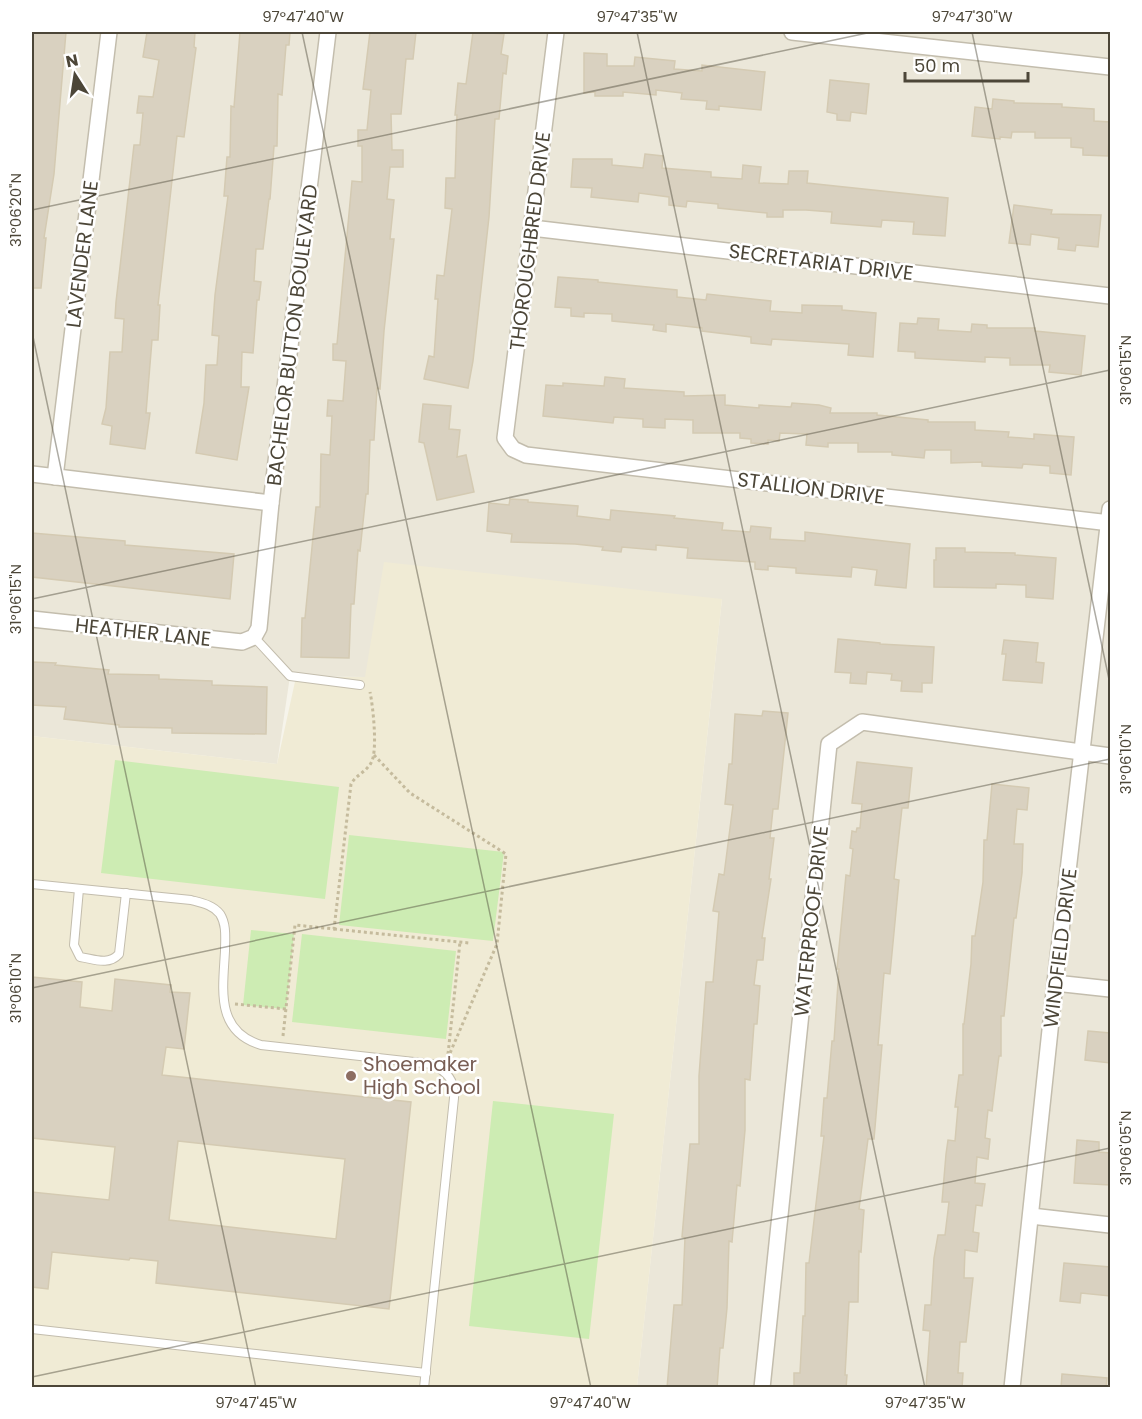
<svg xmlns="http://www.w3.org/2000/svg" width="1142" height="1419" font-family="Poppins,sans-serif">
	<rect width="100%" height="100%" fill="#f6f4eb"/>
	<polygon fill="#ebe7d9" points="32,32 1110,32 1110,1387 637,1387 722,599 365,677 290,676 277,764 32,736"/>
	<polygon fill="#f0ebd5" points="384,562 722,599 637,1387 32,1388 32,736 277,764 296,677 365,677"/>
	<g fill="#cdecb3">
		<polygon points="115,760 339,787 325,899 101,873"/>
		<polygon points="349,835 504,852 493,941 339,925"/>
		<polygon points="251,930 294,934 286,1009 243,1005"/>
		<polygon points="302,934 456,951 446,1039 292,1022"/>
		<polygon points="493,1101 614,1114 589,1339 469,1326"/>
	</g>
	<g fill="#d9d1c0" stroke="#d4cab2" stroke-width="1.5" fill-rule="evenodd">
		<polygon points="32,32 66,32 54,174 44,238 46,238 41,288 32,288"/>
		<polygon points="147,32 195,32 194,47 196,48 184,137 177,136 158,305 160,305 158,340 152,340 146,413 150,413 145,449 110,444 112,426 102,424 106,408 110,352 122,352 124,319 115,318 116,302 134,145 140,145 143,113 137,113 139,96 153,97 159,60 143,57"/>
		<polygon points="240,32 290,32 289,45 286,45 282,95 278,94 277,146 274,146 270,199 269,199 263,249 256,249 254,281 261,282 259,300 257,300 253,353 242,352 241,387 249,387 237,460 196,453 204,403 206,365 217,365 219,336 212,335 215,295 228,196 224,196 227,157 230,157 231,106 234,107"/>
		<polygon points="370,32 416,32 413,59 406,59 401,114 391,114 392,150 403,150 403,167 390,167 387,199 394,200 390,239 394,239 384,331 380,389 377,388 374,440 370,440 368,494 366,494 360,551 358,550 354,604 351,604 349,658 301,657 302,618 305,618 316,507 320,507 321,454 330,455 332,416 327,416 328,400 343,401 346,361 333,360 333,344 337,344 352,181 362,182 362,146 358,146 358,130 367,130 371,90 363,89"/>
		<polygon points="473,32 504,34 501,54 508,56 506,74 503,73 499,119 495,119 489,217 473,361 468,388 424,379 429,356 434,357 438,299 435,299 437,275 444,276 452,209 445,208 446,178 455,178 457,115 455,115 458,83 466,84"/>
		<polygon points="584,53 607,54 607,66 634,66 635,57 675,61 674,69 702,71 702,65 765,72 761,110 719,106 719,110 706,109 707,101 681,99 682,93 656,90 656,95 623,92 623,96 595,96 595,92 584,93"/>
		<polygon points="830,80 869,84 866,114 851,112 850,121 837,120 837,114 827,112"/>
		<polygon points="993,99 1014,101 1014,103 1062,104 1062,107 1094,109 1094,121 1110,122 1108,156 1083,155 1083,148 1071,147 1071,138 1035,138 1035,132 1012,132 1011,138 1000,137 1000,139 972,136 975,107 992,109"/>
		<polygon points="645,154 663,156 662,168 711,172 711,177 742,179 743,165 761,167 759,183 788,184 789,171 808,171 807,183 948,198 945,236 913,234 914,222 882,220 881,227 831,223 832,212 806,210 783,210 783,217 767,217 767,213 718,208 718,204 687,201 686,207 669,205 669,197 639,193 638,202 591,197 592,188 571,187 573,159 612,159 612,165 643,168"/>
		<polygon points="1014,205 1052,210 1051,214 1101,215 1098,247 1076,245 1075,251 1058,249 1059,238 1031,234 1030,245 1009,243"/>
		<polygon points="558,277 598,280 598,282 677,290 677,297 706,300 707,294 771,301 770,311 802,313 802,305 842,306 842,310 876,313 873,357 848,355 849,344 772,339 771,345 751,343 751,337 702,331 702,328 666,324 666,332 653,330 654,325 612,321 612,314 584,313 584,317 571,316 571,308 555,307"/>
		<polygon points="918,318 939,319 938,330 971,332 972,324 987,325 987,328 1035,328 1035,331 1085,336 1081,375 1049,372 1050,365 1010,365 1010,358 985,357 985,362 915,358 915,352 898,351 900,323 917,324"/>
		<polygon points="605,377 625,379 624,388 684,392 684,396 725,395 725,405 759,408 759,405 791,407 792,403 819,405 831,408 830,413 877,413 877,415 928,420 928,422 975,422 975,430 1009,432 1008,437 1034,439 1034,434 1074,437 1071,475 1050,473 1050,466 1023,464 1022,468 982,466 982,462 951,463 951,450 925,450 924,458 892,455 892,452 858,452 858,443 828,443 828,447 806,445 807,434 780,433 779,441 768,440 768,444 751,443 751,439 740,438 740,433 693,433 693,420 665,419 665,428 643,427 643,419 614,417 613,423 543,416 546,385 563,386 563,383 604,386"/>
		<polygon points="423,404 451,406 449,429 460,430 457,457 466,455 474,492 437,500 424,443 419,442"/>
		<polygon points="510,499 528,500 528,502 578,506 577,516 610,520 611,510 675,516 674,518 723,523 722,530 750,532 751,526 771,528 770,539 805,541 805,532 910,544 906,588 875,585 877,570 852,567 851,577 796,573 796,568 768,566 768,570 755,569 755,562 687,558 688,548 656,545 656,550 622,547 621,552 602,550 603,547 575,544 511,542 512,534 487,531 489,503 509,505"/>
		<polygon points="32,533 125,541 125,545 234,554 230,599 32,577"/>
		<polygon points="936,548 965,548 965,552 1015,553 1015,555 1056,558 1053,599 1026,597 1026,585 996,584 996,588 934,587 934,560 936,560"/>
		<polygon points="838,639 880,643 880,644 934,647 932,683 922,683 922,692 901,691 902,681 891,680 892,674 867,672 866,684 850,683 851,673 835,672"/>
		<polygon points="1004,640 1038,643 1036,662 1044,663 1042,683 1003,680 1006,654 1002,654"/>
		<polygon points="32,662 56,663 55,665 109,670 108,674 159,675 159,679 212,681 212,685 267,687 266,734 172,733 172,728 119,727 119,725 64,719 66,707 32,705"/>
		<polygon points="763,711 788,713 778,809 773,809 770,838 774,838 769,879 771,879 762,938 765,938 763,960 757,960 754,985 760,986 757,1024 754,1024 750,1080 745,1079 745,1130 740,1186 737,1185 732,1242 729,1241 727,1308 723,1348 720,1348 717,1388 667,1388 674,1305 682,1305 685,1238 682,1237 690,1144 699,1144 699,1076 706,982 713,982 719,912 713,911 719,874 724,875 733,805 725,804 729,764 732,764 735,714 762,716"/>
		<polygon points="857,762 912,768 908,808 902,808 894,879 899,880 890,974 884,973 878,1045 882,1045 874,1139 868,1139 859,1209 864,1210 861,1252 859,1251 858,1302 849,1302 845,1375 847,1375 846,1388 794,1388 794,1373 800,1373 803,1316 805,1316 806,1263 809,1263 824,1136 821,1136 824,1098 827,1098 832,1041 834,1041 839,969 837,969 846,875 850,876 853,849 850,848 852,831 856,832 857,828 860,828 862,804 852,803"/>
		<polygon points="992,784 1029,788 1027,810 1017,809 1014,844 1023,844 1022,873 1016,918 1014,918 1004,1016 1001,1016 1001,1056 999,1056 992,1111 988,1110 985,1138 990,1139 988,1159 977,1157 975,1183 985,1184 982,1206 976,1205 973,1232 979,1233 977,1252 965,1250 964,1278 973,1278 966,1342 960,1342 958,1373 963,1373 962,1388 926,1388 930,1331 923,1330 925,1305 931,1305 934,1258 938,1235 945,1235 949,1202 942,1202 946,1154 948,1140 955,1141 958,1107 955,1107 959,1075 963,1075 963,1024 964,1024 971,964 972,936 975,936 983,882 984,840 987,840"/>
		<path d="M32 977 82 982 80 1007 112 1011 115 979 171 985 170 992 190 993 184 1049 166 1047 162 1075 411 1102 389 1309 156 1283 158 1261 130 1258 129 1260 52 1252 48 1289 32 1287V1192L109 1200 115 1147 32 1138ZM178 1141 345 1159 336 1239 169 1220Z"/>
		<polygon points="1088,1031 1110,1033 1110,1063 1085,1060"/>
		<polygon points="1077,1140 1099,1142 1099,1152 1110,1153 1110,1185 1074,1183"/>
		<polygon points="1064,1263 1110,1267 1110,1296 1081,1293 1080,1303 1060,1301"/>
		<polygon points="1062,1374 1107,1378 1106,1388 1061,1388"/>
	</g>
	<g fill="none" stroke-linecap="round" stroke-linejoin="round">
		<defs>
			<g id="service">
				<polyline points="254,637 290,676 360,685"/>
				<path d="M32 884 191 900C202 903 213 905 220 914 227 925 225 939 225 951 223 989 215 1031 261 1045L432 1064C447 1072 455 1080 454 1098L424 1388"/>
				<path d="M79 889 74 945 80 957C94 959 108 966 119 954L126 893"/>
				<polyline points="32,1329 426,1373"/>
			</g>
			<g id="minor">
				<polyline points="556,32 505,438 513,449 526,455 1110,523"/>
				<polyline points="792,32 1110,67"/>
				<polyline points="532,228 1110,296"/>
				<polyline points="32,474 271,503"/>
				<polyline points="55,477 109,32"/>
				<polyline points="32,619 242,642 254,637 259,628 271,503 328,32"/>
				<polyline points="1055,983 1110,989"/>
				<polyline points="1031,1216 1110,1225"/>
				<polyline points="762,1388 829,744 862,722 1110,756"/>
				<polyline points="1012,1388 1055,983 1110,509"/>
			</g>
		</defs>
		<use href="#service" stroke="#c3bdad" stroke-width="10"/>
		<use href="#minor" stroke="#c3bdad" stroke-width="18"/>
		<g stroke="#c5bb9d" stroke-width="3" stroke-dasharray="3 3" stroke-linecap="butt">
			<polyline points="374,755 410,793 506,854 497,944 447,1060"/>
			<polyline points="334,929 469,943"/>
			<polyline points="235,1004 286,1009"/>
			<path d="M283 1036 295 925 334 929 351 784C356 775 366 772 371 763 378 752 373 706 370 692"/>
			<polyline points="448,1054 460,942"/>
		</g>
		<use href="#service" stroke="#fff" stroke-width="8"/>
		<use href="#minor" stroke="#fff" stroke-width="15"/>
	</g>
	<path fill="none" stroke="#4c4638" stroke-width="1.5" stroke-opacity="0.45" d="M302 32 591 1388M637 32 925 1388M972 32 1110 684M32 210 872 32M32 332 256 1388M32 599 1110 370M32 988 1110 759M32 1377 1110 1148"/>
	<circle fill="#8d6e63" stroke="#fff" stroke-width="2" cx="351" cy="1076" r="6"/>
	<g text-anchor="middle" stroke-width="5" stroke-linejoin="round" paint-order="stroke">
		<g font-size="20" fill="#4c4638" stroke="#fff">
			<text transform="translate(530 241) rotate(-83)" y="7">THOROUGHBRED DRIVE</text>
			<text transform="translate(82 254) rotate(-83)" y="7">LAVENDER LANE</text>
			<text transform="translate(821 262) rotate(7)" y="7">SECRETARIAT DRIVE</text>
			<text transform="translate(292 335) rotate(-83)" y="7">BACHELOR BUTTON BOULEVARD</text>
			<text transform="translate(811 488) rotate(7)" y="7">STALLION DRIVE</text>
			<text transform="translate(143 632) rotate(6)" y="7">HEATHER LANE</text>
			<text transform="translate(811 921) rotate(-84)" y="7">WATERPROOF DRIVE</text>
			<text transform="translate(1060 948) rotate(-83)" y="7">WINDFIELD DRIVE</text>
		</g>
		<g font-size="20" fill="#785e54" stroke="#fff" text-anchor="start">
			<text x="363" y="1071">Shoemaker<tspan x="363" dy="23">High School</tspan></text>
		</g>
	</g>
	<rect width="1142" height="1419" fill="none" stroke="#ffffff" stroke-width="66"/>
	<g transform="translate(75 75) rotate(348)" stroke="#ffffff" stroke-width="4.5" paint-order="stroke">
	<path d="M0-4.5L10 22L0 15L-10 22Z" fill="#4c4638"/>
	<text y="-9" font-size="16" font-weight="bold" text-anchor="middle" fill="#4c4638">N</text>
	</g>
	<path d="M905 72v9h123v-9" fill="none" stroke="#4c4638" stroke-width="3"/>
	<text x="914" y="72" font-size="18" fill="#4c4638" stroke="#ffffff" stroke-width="4.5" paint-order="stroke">50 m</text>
	<rect x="33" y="33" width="1076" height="1353" fill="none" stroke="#4c4638" stroke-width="2"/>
	<g font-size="15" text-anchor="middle" fill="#4c4638">
		<text x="303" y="22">97°47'40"W</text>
		<text x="637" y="22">97°47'35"W</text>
		<text x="972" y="22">97°47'30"W</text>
		<text transform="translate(16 210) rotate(-90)" y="5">31°06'20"N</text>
		<text transform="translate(1126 370) rotate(-90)" y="5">31°06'15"N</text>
		<text transform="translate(16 599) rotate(-90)" y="5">31°06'15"N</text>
		<text transform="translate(1126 759) rotate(-90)" y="5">31°06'10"N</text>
		<text transform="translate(16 988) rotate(-90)" y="5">31°06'10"N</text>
		<text transform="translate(1126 1148) rotate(-90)" y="5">31°06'05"N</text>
		<text x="256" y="1408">97°47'45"W</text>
		<text x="590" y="1408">97°47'40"W</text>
		<text x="925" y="1408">97°47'35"W</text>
	</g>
</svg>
